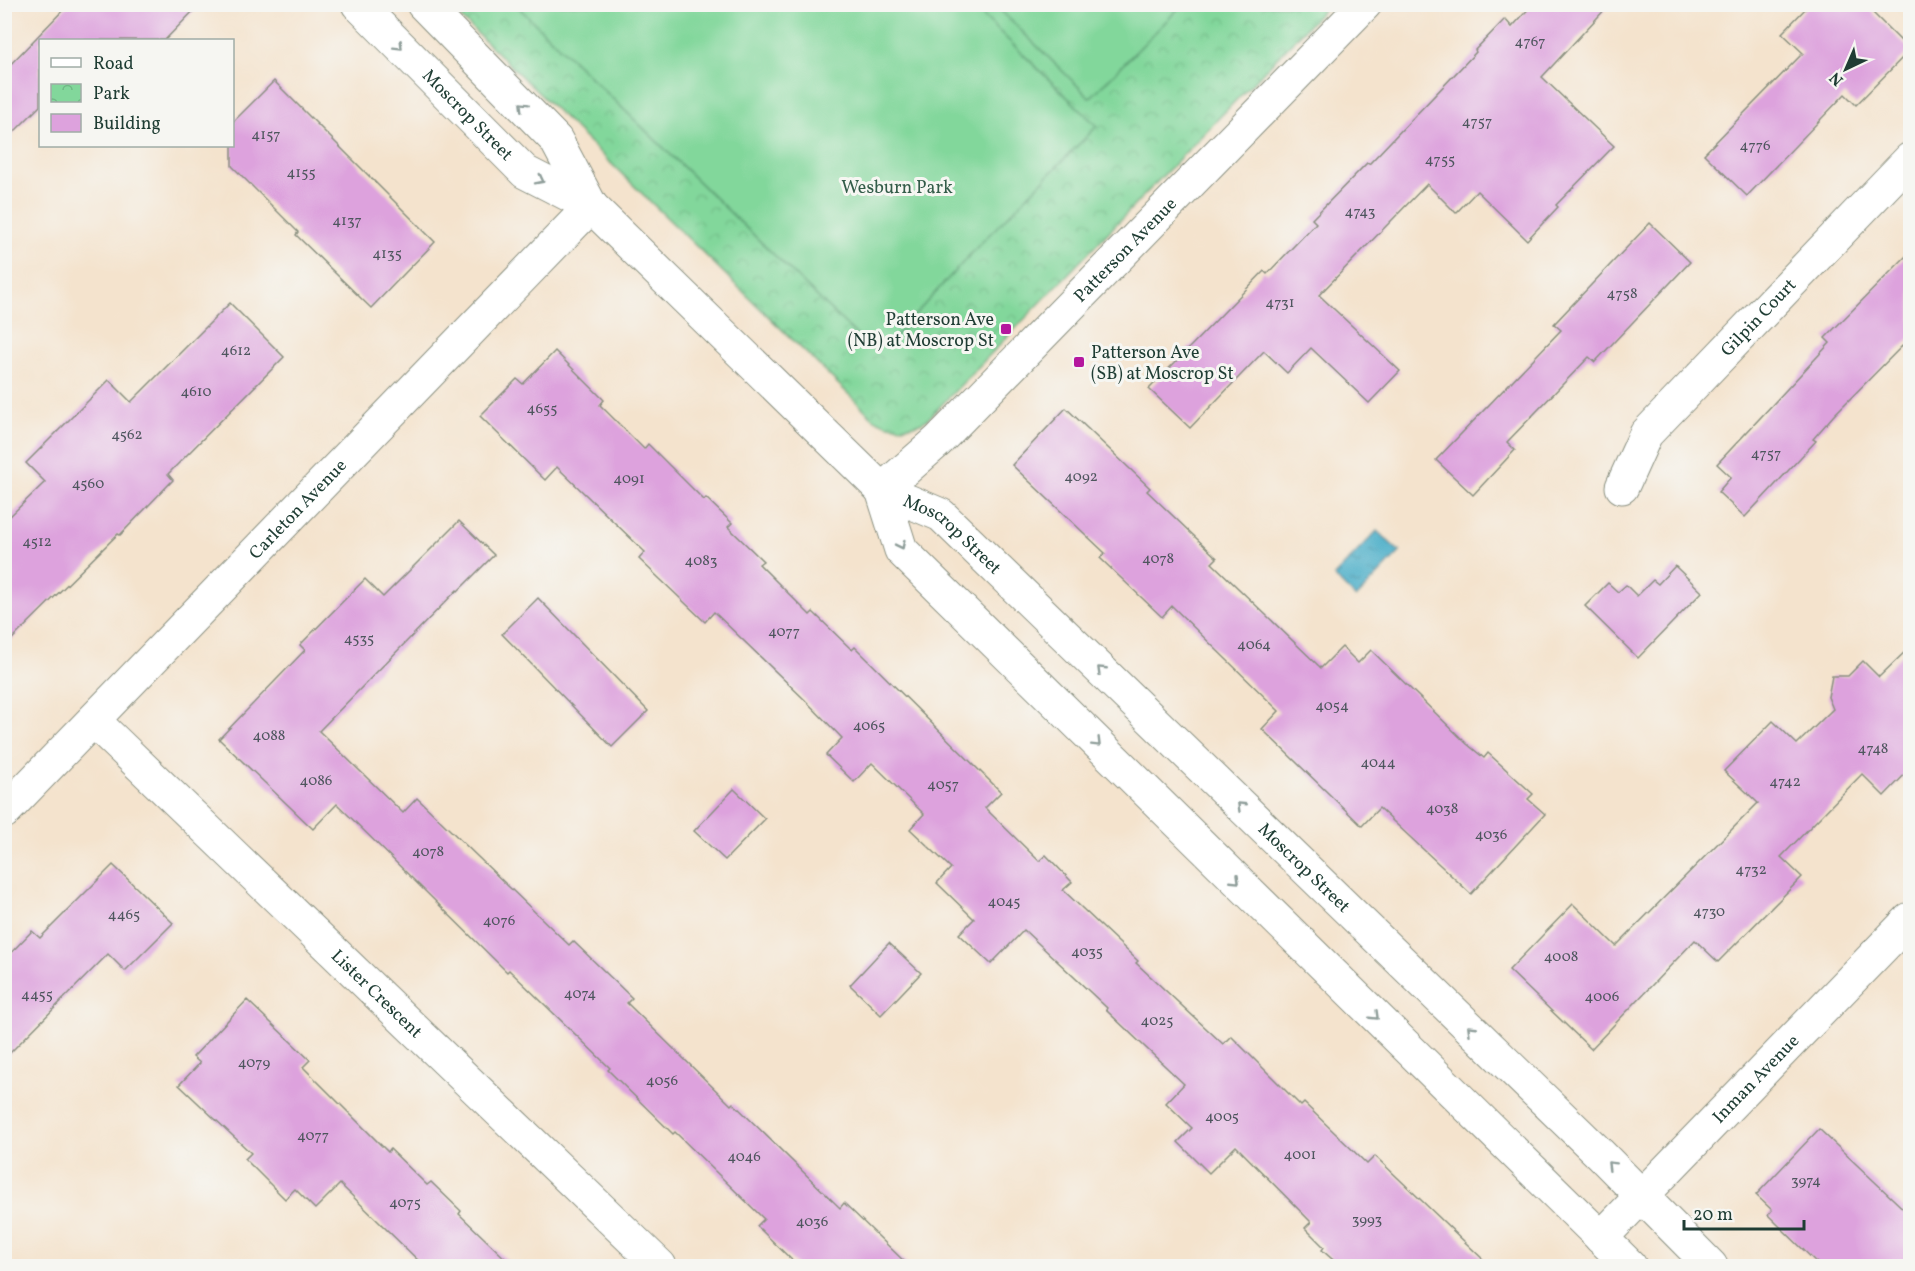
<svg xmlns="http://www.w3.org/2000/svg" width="1915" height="1271" font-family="Vollkorn,serif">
	<defs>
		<pattern id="park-crowns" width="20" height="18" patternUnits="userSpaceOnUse" patternTransform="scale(1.5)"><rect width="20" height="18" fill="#82d79b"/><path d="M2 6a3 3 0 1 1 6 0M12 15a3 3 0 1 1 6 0" fill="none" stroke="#70b986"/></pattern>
		<pattern id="water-ripples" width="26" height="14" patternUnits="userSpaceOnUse" patternTransform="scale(1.5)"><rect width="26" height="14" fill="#49adc8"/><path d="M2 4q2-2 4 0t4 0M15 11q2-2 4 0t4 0" fill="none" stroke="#3c8ea3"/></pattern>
	</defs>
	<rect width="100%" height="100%" fill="#f6f6f2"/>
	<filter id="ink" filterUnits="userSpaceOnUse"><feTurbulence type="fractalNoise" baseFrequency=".0167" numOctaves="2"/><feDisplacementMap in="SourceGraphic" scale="12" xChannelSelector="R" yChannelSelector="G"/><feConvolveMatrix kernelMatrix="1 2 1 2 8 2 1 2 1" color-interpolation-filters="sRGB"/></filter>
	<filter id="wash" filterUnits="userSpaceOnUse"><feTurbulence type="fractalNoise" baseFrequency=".008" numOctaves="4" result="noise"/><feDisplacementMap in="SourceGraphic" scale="24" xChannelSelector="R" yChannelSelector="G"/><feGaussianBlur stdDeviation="1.35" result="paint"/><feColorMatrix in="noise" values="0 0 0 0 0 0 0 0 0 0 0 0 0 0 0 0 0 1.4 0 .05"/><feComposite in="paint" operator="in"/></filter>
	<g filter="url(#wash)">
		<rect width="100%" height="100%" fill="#f4e3cd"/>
		<path fill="url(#park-crowns)" stroke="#508a68" stroke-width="1.5" d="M448 5H1328L928 419C910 430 889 429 872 417Z"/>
		<g fill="#82d79b" stroke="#508a68" stroke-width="1.5">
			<polygon points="516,5 972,5 1097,126 978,246 891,341 863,341"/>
			<polygon points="995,5 1182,5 1090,98"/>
		</g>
		<polygon fill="url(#water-ripples)" stroke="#34757e" stroke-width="1.5" points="1377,531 1400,552 1356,598 1334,576"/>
		<g id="blocks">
			<g fill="#dda2dd">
				<polygon points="69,4 200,4 165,40 40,40 40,106 4,142 4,71"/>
				<polygon points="1533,4 1610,4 1542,77 1614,146 1556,205 1558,207 1527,240 1477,191 1456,213 1427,184 1319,295 1400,371 1369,403 1311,348 1287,373 1264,351 1190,428 1149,389 1264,271 1267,274 1316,223 1312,219 1367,163 1369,164 1476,52 1475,50 1505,19 1512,27"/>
				<polygon points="1810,4 1864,4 1910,50 1856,105 1845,94 1747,196 1704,154 1803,53 1782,33"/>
				<polygon points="274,81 435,242 371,308 296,235 298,232 232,166 232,123"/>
				<polygon points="1650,223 1690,262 1595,362 1589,357 1507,442 1515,450 1473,495 1436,460 1561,330 1554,324"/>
				<polygon points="1911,251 1911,337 1834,415 1813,439 1816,441 1745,517 1718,492 1731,477 1717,464 1830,343 1825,338"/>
				<polygon points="230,303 284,357 168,474 173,480 120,535 118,534 4,647 4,522 45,482 26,463 109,380 131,402"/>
				<polygon points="555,351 604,400 600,405 644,449 648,444 704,500 706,498 732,523 728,527 763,561 759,564 810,615 813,612 852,650 855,647 1001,792 985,808 1039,861 1046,855 1072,882 1063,890 1138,961 1136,963 1223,1044 1231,1036 1301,1106 1304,1103 1367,1164 1375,1156 1490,1266 1340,1266 1322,1250 1324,1247 1305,1228 1311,1222 1236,1146 1209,1173 1178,1142 1192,1128 1166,1103 1184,1084 1106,1010 1107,1008 1024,930 991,964 959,934 974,919 937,883 951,868 910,829 924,814 872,763 854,782 826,755 842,738 804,699 714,612 705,622 639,559 645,552 557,467 545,480 480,416 517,379 523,384"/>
				<polygon points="1066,408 1150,488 1147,491 1217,558 1212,563 1321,668 1342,647 1358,663 1371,650 1467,744 1484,758 1488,753 1533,794 1528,799 1545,814 1471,894 1379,808 1362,826 1262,729 1279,711 1172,606 1162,617 1100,558 1105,553 1012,465"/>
				<polygon points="459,521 494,555 458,591 457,590 319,731 403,813 417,798 569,945 573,941 632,998 627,1003 731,1105 733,1103 840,1208 844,1203 909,1266 798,1266 757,1226 764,1219 675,1132 673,1134 608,1070 610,1068 509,970 507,972 337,804 313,829 219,739 305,650 300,645 365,579 383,597"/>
				<polygon points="1675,566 1702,592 1638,658 1585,606 1608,583 1618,592 1626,585 1637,596 1653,580 1658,584"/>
				<polygon points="538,598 648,711 612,747 502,634"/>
				<polygon points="1911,646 1911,768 1884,796 1862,774 1781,857 1802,877 1718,962 1695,940 1591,1049 1509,970 1573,904 1616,946 1758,803 1724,771 1773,721 1797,744 1833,709 1828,697 1832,676 1848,676 1863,661 1879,677"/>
				<polygon points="734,789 765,819 725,860 694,831"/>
				<polygon points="113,865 173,923 125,971 108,954 4,1059 4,960 32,931 40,938"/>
				<polygon points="889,943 921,973 881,1015 850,985"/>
				<polygon points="247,1000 310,1060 303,1067 388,1152 390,1149 427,1185 431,1182 461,1211 459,1214 513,1266 424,1266 340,1184 315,1209 295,1189 285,1199 245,1159 251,1153 179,1085 200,1063 193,1057"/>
				<polygon points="1819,1129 1911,1216 1911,1266 1820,1266 1768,1215 1772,1210 1756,1195"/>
			</g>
		</g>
	</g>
	<g filter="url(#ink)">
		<use href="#blocks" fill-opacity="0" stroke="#8a9080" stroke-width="1.5"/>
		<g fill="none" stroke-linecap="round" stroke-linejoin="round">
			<defs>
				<g id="street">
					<path id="s1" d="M1622 487 1646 434 1910 159"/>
					<path id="s2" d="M94 721 660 1266"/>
					<path id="s3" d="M4 812 591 206"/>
					<path id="s4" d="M1601 1238 1910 919"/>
				</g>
				<g id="secondary">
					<path id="s5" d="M358 4 525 172 591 206 882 490 941 515 1600 1154 1711 1266"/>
					<polyline points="423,4 556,140 591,206"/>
					<polyline points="882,490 901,550 1630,1266"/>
					<path id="s6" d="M882 490 938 441 1365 4"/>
				</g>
			</defs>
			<use href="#street" stroke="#8a9080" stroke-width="35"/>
			<use href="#secondary" stroke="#8a9080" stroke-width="35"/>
			<use href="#street" stroke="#fff" stroke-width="33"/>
			<use href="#secondary" stroke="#fff" stroke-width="33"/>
		</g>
		<defs><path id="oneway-chevron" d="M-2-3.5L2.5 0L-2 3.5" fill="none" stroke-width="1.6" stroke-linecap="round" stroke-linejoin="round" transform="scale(1.5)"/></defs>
		<g stroke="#8f9e9a">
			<use href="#oneway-chevron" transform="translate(399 46) rotate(45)"/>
			<use href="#oneway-chevron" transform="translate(523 106) rotate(-135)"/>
			<use href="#oneway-chevron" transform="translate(540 180) rotate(27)"/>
			<use href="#oneway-chevron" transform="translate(901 545) rotate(64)"/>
			<use href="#oneway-chevron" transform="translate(1101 670) rotate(-136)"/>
			<use href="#oneway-chevron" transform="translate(1097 743) rotate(45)"/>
			<use href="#oneway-chevron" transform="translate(1241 806) rotate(-136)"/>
			<use href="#oneway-chevron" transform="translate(1236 880) rotate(44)"/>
			<use href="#oneway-chevron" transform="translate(1375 1016) rotate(44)"/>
			<use href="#oneway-chevron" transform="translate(1471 1029) rotate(-136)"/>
			<use href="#oneway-chevron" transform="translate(1611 1165) rotate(-135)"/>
		</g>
	</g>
	<g fill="#b5179e" stroke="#f6f6f2" stroke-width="2">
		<rect x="1000" y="323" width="12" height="12" rx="3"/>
		<rect x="1073" y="356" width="12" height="12" rx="3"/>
	</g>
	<g text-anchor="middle" stroke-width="6" stroke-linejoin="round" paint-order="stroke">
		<g font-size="15" fill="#4e565e">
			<text x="1530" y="46">4767</text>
			<text x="1477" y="126">4757</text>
			<text x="266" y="139">4157</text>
			<text x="1755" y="150">4776</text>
			<text x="1440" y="164">4755</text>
			<text x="301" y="177">4155</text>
			<text x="1360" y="216">4743</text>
			<text x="347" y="225">4137</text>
			<text x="387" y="258">4135</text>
			<text x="1622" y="298">4758</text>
			<text x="1280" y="307">4731</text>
			<text x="236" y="355">4612</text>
			<text x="196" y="396">4610</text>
			<text x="542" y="413">4655</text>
			<text x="127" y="439">4562</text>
			<text x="1766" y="458">4757</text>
			<text x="1081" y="481">4092</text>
			<text x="629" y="483">4091</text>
			<text x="88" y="488">4560</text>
			<text x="37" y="546">4512</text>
			<text x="1158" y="563">4078</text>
			<text x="701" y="565">4083</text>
			<text x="784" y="636">4077</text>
			<text x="359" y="643">4535</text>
			<text x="1254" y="649">4064</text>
			<text x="1332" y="710">4054</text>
			<text x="869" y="730">4065</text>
			<text x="269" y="740">4088</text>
			<text x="1873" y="753">4748</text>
			<text x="1378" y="767">4044</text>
			<text x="316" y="785">4086</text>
			<text x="1785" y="786">4742</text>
			<text x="943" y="789">4057</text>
			<text x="1442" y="813">4038</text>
			<text x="1491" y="839">4036</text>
			<text x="428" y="856">4078</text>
			<text x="1751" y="874">4732</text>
			<text x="1004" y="906">4045</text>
			<text x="1709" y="916">4730</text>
			<text x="124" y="919">4465</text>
			<text x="499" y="925">4076</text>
			<text x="1087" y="956">4035</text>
			<text x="1561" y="961">4008</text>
			<text x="580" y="998">4074</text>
			<text x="37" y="999">4455</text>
			<text x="1602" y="1001">4006</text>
			<text x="1157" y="1025">4025</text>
			<text x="254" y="1067">4079</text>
			<text x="662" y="1085">4056</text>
			<text x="1222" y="1121">4005</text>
			<text x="313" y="1140">4077</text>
			<text x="1300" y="1159">4001</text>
			<text x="744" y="1161">4046</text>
			<text x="1806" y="1185">3974</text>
			<text x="405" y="1207">4075</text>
			<text x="1367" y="1224">3993</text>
			<text x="812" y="1226">4036</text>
		</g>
		<g font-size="18" fill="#1f3d34" stroke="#f6f6f2">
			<text dy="6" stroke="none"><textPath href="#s5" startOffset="156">Moscrop Street</textPath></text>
			<text dy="6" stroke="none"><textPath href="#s6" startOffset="342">Patterson Avenue</textPath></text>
			<text dy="6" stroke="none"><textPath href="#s1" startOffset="220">Gilpin Court</textPath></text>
			<text dy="6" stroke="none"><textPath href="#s3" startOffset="422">Carleton Avenue</textPath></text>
			<text dy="6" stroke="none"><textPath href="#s5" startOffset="802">Moscrop Street</textPath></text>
			<text dy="6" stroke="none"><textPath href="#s5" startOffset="1288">Moscrop Street</textPath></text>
			<text dy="6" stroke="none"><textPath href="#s2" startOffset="393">Lister Crescent</textPath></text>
			<text dy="6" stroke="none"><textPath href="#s4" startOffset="222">Inman Avenue</textPath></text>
		</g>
		<g font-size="18" fill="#335c49" stroke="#f6f6f2">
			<text x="897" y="193">Wesburn Park</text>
		</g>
		<g font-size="18" fill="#1f3d34" stroke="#f6f6f2" text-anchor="end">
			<text x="994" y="325">Patterson Ave<tspan x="994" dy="21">(NB) at Moscrop St</tspan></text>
			<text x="1091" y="358" text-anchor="start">Patterson Ave<tspan x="1091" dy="21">(SB) at Moscrop St</tspan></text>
		</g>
	</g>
	<rect width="1915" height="1271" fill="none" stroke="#f6f6f2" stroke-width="24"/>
	<rect x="39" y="39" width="195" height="108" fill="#f6f6f2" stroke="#a0aca6" stroke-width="1.5"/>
	<rect x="51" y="58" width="30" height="9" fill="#ffffff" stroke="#a0aca6" stroke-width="1.5"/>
	<text x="93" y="69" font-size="18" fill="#1f3d34">Road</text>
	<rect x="51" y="84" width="30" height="18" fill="url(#park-crowns)" stroke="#a0aca6" stroke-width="1.5"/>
	<text x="93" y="99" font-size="18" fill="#1f3d34">Park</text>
	<rect x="51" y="114" width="30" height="18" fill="#dda2dd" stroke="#a0aca6" stroke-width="1.5"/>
	<text x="93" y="129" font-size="18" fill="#1f3d34">Building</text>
	<g transform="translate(1846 69) rotate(224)" stroke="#f6f6f2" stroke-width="4.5" paint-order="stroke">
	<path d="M0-4.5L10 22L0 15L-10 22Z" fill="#1f3d34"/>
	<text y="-9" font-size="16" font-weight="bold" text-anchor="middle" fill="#1f3d34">N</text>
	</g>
	<path d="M1684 1220v9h120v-9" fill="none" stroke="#1f3d34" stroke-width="3"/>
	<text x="1693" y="1220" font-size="18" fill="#1f3d34" stroke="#f6f6f2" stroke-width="4.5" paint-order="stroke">20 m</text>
</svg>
